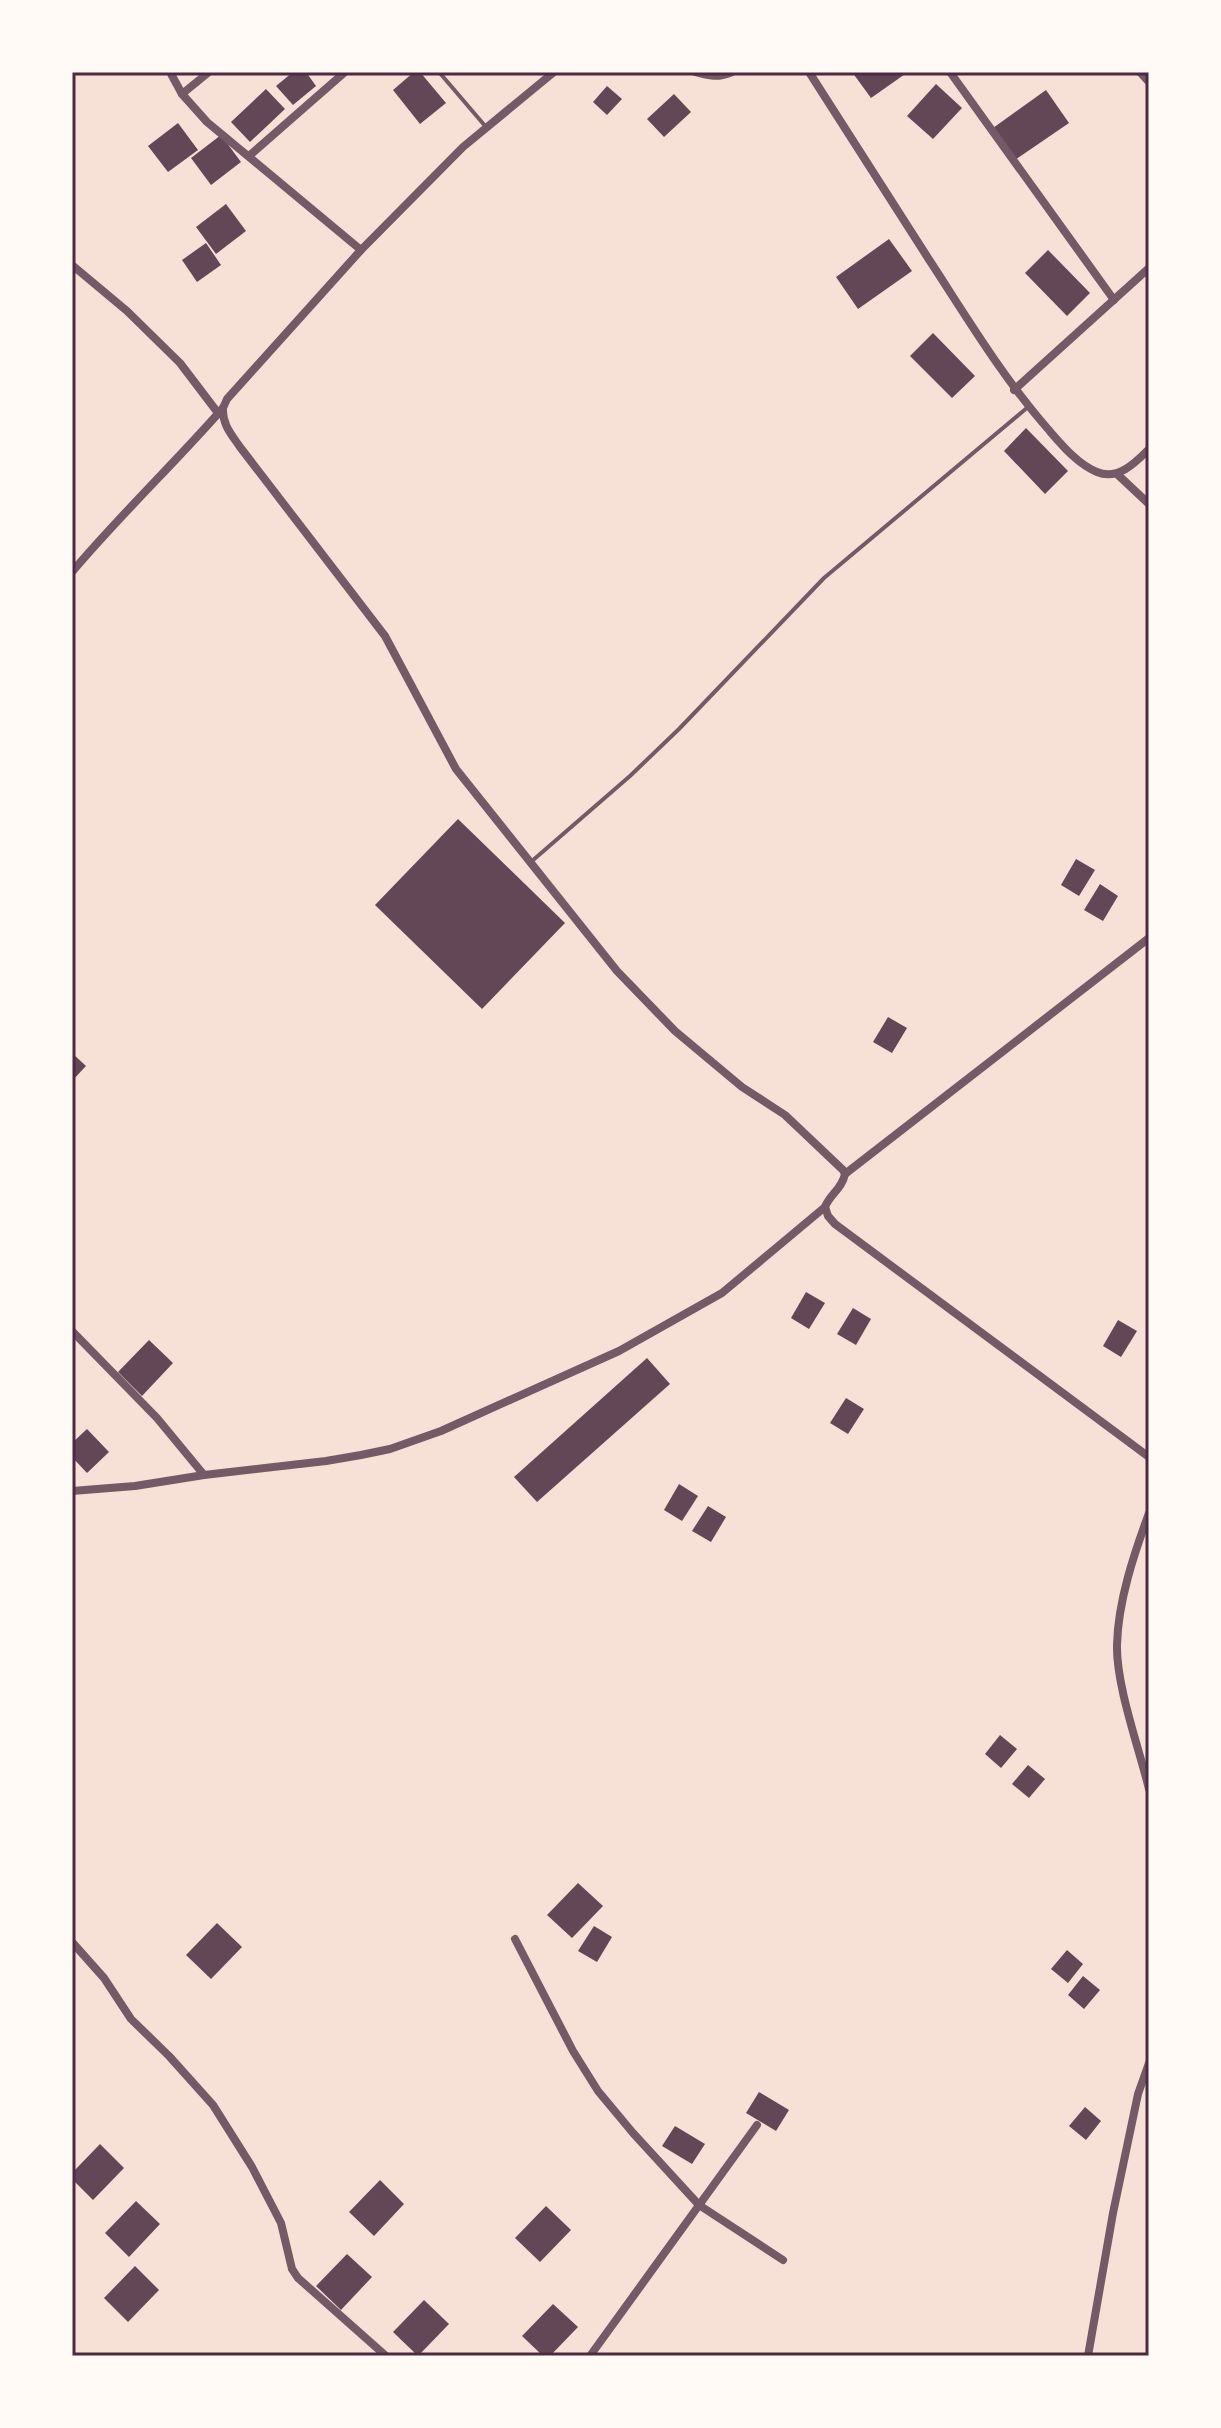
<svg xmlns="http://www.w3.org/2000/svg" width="1221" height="2428" font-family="'Varela Round',sans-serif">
	<rect width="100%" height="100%" fill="#f7e1d7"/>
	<g fill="#644757">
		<polygon points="293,72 306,72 316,86 293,105 276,86"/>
		<polygon points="414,72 420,72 446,103 420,124 393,90"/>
		<polygon points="852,72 908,72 871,98"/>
		<polygon points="936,84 962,108 933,139 907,116"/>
		<polygon points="607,86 622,99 607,115 593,102"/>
		<polygon points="266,89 285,109 250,142 231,122"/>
		<polygon points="1046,90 1069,123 1015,160 993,128"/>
		<polygon points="674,94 691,112 664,137 647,119"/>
		<polygon points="178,123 198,150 168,172 148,146"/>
		<polygon points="221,135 241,162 211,185 191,158"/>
		<polygon points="226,204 246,231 216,254 196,227"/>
		<polygon points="889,239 912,271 858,309 836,277"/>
		<polygon points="206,243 221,265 197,282 182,260"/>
		<polygon points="1048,250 1090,293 1067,316 1025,273"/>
		<polygon points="933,333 975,376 952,398 910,356"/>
		<polygon points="1026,428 1068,471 1045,494 1004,451"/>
		<polygon points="458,819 565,923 482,1009 375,905"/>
		<polygon points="1076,859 1095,870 1079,896 1061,885"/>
		<polygon points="1100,884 1118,896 1103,921 1084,910"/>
		<polygon points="888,1017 907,1028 892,1053 873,1042"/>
		<polygon points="72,1053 86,1066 72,1081"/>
		<polygon points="806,1292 825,1303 809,1329 791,1318"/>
		<polygon points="853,1308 871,1319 856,1345 837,1334"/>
		<polygon points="1118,1320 1137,1331 1121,1357 1103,1346"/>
		<polygon points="149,1340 173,1363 142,1396 118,1372"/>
		<polygon points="647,1358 670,1384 537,1502 514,1477"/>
		<polygon points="846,1398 864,1409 848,1434 830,1423"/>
		<polygon points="87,1429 109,1452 87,1473 72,1457 72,1443"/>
		<polygon points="679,1484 698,1496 682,1521 664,1510"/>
		<polygon points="708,1506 726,1517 711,1542 692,1531"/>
		<polygon points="1000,1735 1017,1749 1001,1768 985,1754"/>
		<polygon points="1028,1765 1045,1779 1029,1798 1012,1784"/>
		<polygon points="578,1883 603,1906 572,1938 547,1915"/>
		<polygon points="217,1923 242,1947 211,1979 186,1955"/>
		<polygon points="594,1926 612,1937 597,1962 578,1951"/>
		<polygon points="1067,1950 1083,1964 1068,1983 1051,1969"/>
		<polygon points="1083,1976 1100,1990 1084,2009 1068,1995"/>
		<polygon points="759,2092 789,2110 776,2131 746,2113"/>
		<polygon points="1085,2107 1101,2121 1086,2140 1069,2126"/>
		<polygon points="675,2126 705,2144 692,2164 662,2146"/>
		<polygon points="100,2144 124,2168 93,2200 72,2179 72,2173"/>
		<polygon points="380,2180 404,2204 374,2236 349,2212"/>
		<polygon points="136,2201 160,2224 129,2257 105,2233"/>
		<polygon points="546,2206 571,2230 540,2262 515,2238"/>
		<polygon points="347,2254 372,2277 341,2310 316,2286"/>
		<polygon points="135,2266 159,2290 128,2322 104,2298"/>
		<polygon points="424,2300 449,2324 418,2356 393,2332"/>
		<polygon points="553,2304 578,2327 550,2356 543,2356 522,2336"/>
	</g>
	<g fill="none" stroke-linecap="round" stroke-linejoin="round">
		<g stroke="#755966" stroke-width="4">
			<polyline points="439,72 486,127"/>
			<polyline points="532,861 630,776 679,729 824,578 1028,407"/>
		</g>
		<g stroke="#755966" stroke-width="8">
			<polyline points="170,72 182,94 207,122 361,250"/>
			<path d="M695 72C708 76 719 78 732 72"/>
			<path d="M809 72C848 134 888 196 928 258 966 316 1001 375 1047 428 1061 444 1077 464 1097 472 1118 481 1136 462 1149 449"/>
			<polyline points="950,72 1114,300"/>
			<polyline points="1140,72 1149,82"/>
			<polyline points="182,94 209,72"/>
			<polyline points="249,156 345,72"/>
			<polyline points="72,265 127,311 180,363 218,413"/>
			<polyline points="1014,390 1149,268"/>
			<path d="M223 408C222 424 231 434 240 447L385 636 456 769 617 971 675 1031 742 1087 785 1115 843 1170 845 1174C842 1189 830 1194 825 1207L828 1216 835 1224 1149 1457"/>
			<polyline points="1117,474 1149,504"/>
			<path d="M72 572C120 515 174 464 223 408L227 399 361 250 463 147 554 72"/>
			<polyline points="845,1174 1149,938"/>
			<polyline points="72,1331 157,1418 204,1475 326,1461 361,1455 390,1449 441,1431 619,1351 722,1293 825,1207"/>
			<polyline points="72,1491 135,1486 204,1475"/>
			<path d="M1149 1513C1134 1554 1118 1601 1117 1645 1116 1685 1139 1748 1149 1789"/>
			<polyline points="515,1939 573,2051 598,2091 633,2133 699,2205 783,2260"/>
			<polyline points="72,1942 104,1978 131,2019 169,2056 213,2105 252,2167 281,2223 292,2269 298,2278 386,2356"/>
			<polyline points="590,2356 757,2125"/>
			<polyline points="1088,2356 1113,2213 1138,2094 1149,2063"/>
		</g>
	</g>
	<rect width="1221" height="2428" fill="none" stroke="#fffaf5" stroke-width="148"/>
	<rect x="74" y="74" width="1073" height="2280" fill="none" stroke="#4a2c40" stroke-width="3"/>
</svg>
